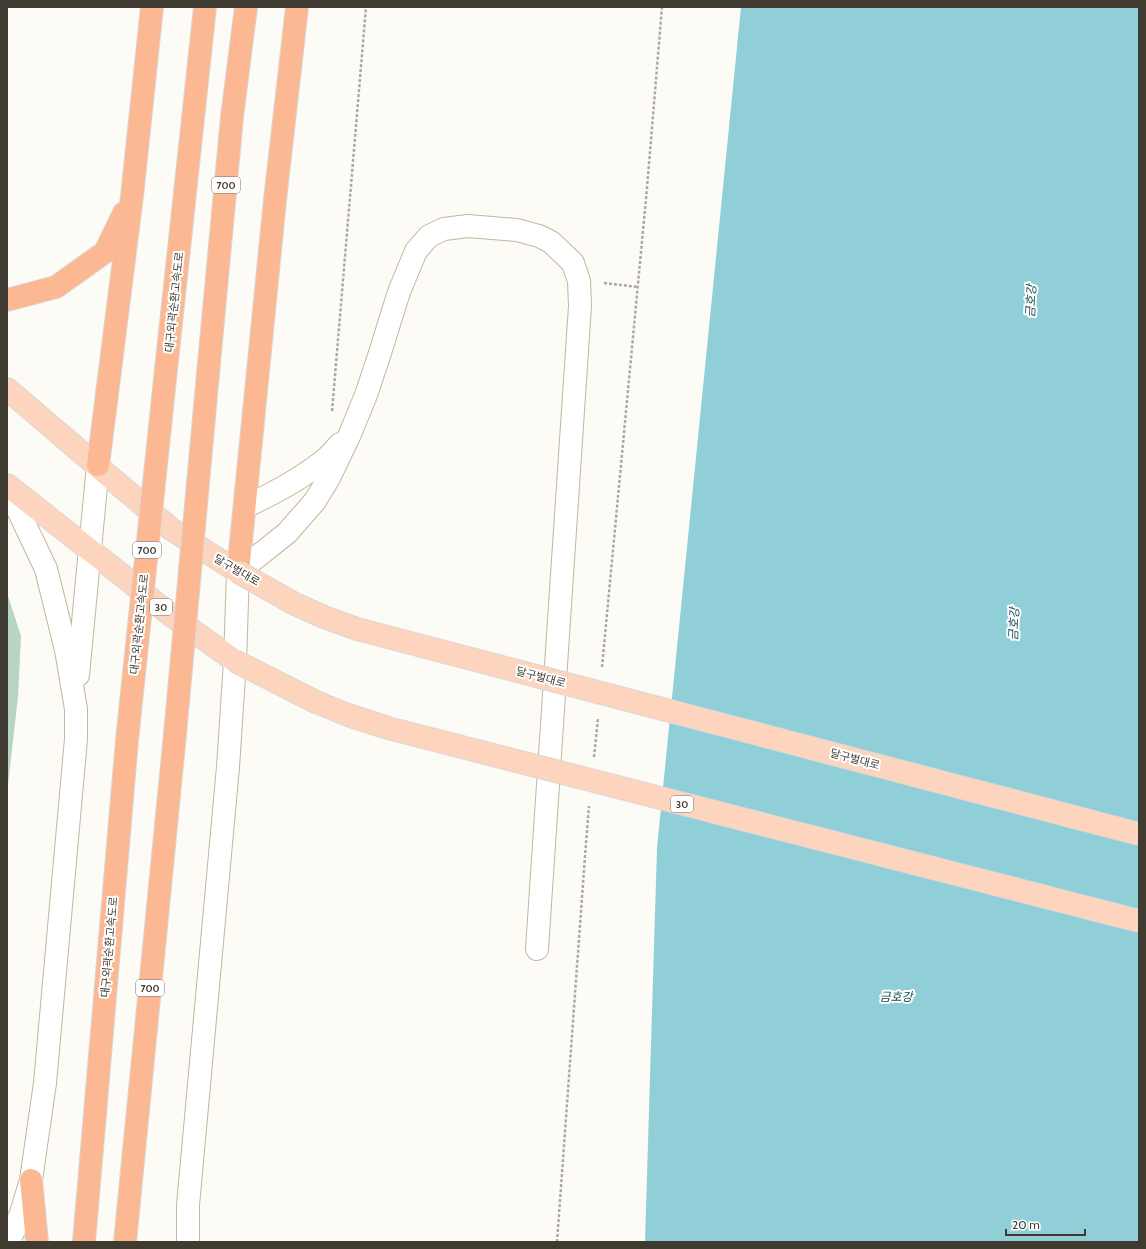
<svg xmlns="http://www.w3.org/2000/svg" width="1146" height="1249" font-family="Cabin,'Noto Sans KR',sans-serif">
	<rect width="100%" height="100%" fill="#fdfbf6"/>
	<polygon fill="#b6d6c1" points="7,593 21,636 18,697 7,793"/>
	<polygon fill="#90ced8" points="741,7 1139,7 1139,1242 645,1242 657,848"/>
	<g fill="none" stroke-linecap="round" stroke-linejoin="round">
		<defs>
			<g id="minor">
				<polyline points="7,487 46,569 66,650 76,709 76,739 45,1083 31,1180 21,1213 9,1242"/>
				<path d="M245 507C274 493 303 478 328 457 332 453 336 448 340 444"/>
				<polyline points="78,675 98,465"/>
				<polyline points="188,1242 188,1205 228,767 235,661 238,572 287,533 315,501 329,478 350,434 366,395 380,353 399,292 416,251 429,236 444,229 468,226 517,230 539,236 551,242 573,263 579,281 580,306 537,949"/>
			</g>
			<g id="major">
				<polyline points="7,389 171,529 238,572"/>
				<polyline points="7,485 123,576 168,613 235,661"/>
			</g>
			<g id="highway">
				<polyline points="7,300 56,287 105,252 124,213"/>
				<polyline points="167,360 205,7"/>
				<polyline points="209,363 232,117 246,7"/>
				<polyline points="98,465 132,196 152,7"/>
				<polyline points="238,572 275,200 297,7"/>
				<polyline points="31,1180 37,1242"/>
				<polyline points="84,1242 127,740"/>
				<polyline points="125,1242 175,734"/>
			</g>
		</defs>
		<use href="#minor" stroke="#c2b79d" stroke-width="24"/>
		<use href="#major" stroke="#d9d8d6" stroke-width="24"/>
		<use href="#highway" stroke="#d9d8d6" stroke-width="24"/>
		<g stroke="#aca9a2" stroke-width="2.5" stroke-dasharray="3 2" stroke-linecap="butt">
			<polyline points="604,283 638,287"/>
			<polyline points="332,411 366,7"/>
			<polyline points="602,667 647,188 662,7"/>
			<polyline points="594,757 598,718"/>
			<polyline points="557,1242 585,856 589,806"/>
		</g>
		<use href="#minor" stroke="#fff" stroke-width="22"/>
		<use href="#major" stroke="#fdd4be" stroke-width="22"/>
		<use href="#highway" stroke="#fbb892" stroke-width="22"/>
		<defs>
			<g id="major-bridge">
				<polyline points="238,572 295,604 324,617 357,629 1139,834"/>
				<polyline points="235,661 316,702 348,715 388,728 1139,921"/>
			</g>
			<g id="highway-bridge">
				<polyline points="175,734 209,363"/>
				<polyline points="127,740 167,360"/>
			</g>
		</defs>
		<use href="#major-bridge" stroke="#d9d8d6" stroke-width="24" stroke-linecap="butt"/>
		<use href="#highway-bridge" stroke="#d9d8d6" stroke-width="24" stroke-linecap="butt"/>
		<use href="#major-bridge" stroke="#fdd4be" stroke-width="22"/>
		<use href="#highway-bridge" stroke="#fbb892" stroke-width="22"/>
	</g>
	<g text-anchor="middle" stroke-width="4" stroke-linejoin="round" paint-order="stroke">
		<g fill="#fff" stroke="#79766f" stroke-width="1">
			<rect x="212" y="177" width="28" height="16" rx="3"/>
			<rect x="133" y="542" width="28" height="16" rx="3"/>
			<rect x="150" y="599" width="22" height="16" rx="3"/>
			<rect x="671" y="796" width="22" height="16" rx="3"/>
			<rect x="136" y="980" width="28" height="16" rx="3"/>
		</g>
		<g font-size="10" font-weight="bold" fill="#403b31">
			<text x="226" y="189">700</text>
			<text x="147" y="554">700</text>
			<text x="161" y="611">30</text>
			<text x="682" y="808">30</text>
			<text x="150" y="992">700</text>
		</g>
		<g font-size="11" fill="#403b31" stroke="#fff">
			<text transform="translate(174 302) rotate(-84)" y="4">대구외곽순환고속도로</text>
			<text transform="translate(237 570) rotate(30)" y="4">달구벌대로</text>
			<text transform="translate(139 624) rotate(-84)" y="4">대구외곽순환고속도로</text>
			<text transform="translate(541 677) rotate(15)" y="4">달구벌대로</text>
			<text transform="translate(855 759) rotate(15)" y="4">달구벌대로</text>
			<text transform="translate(109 947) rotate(-85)" y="4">대구외곽순환고속도로</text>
		</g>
		<g font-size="12" font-style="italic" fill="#154c54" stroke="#fff">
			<text transform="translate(1031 301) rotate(-87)" y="4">금호강</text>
			<text transform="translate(1014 624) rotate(-87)" y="4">금호강</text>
			<text x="896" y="1001">금호강</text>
		</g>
	</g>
	<rect width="1146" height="1249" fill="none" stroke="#403b31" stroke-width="16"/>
	<path d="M1006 1229v6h79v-6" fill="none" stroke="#403b31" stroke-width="2"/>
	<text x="1012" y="1229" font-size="12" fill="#403b31" stroke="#ffffff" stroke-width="3" paint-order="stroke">20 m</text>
</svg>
